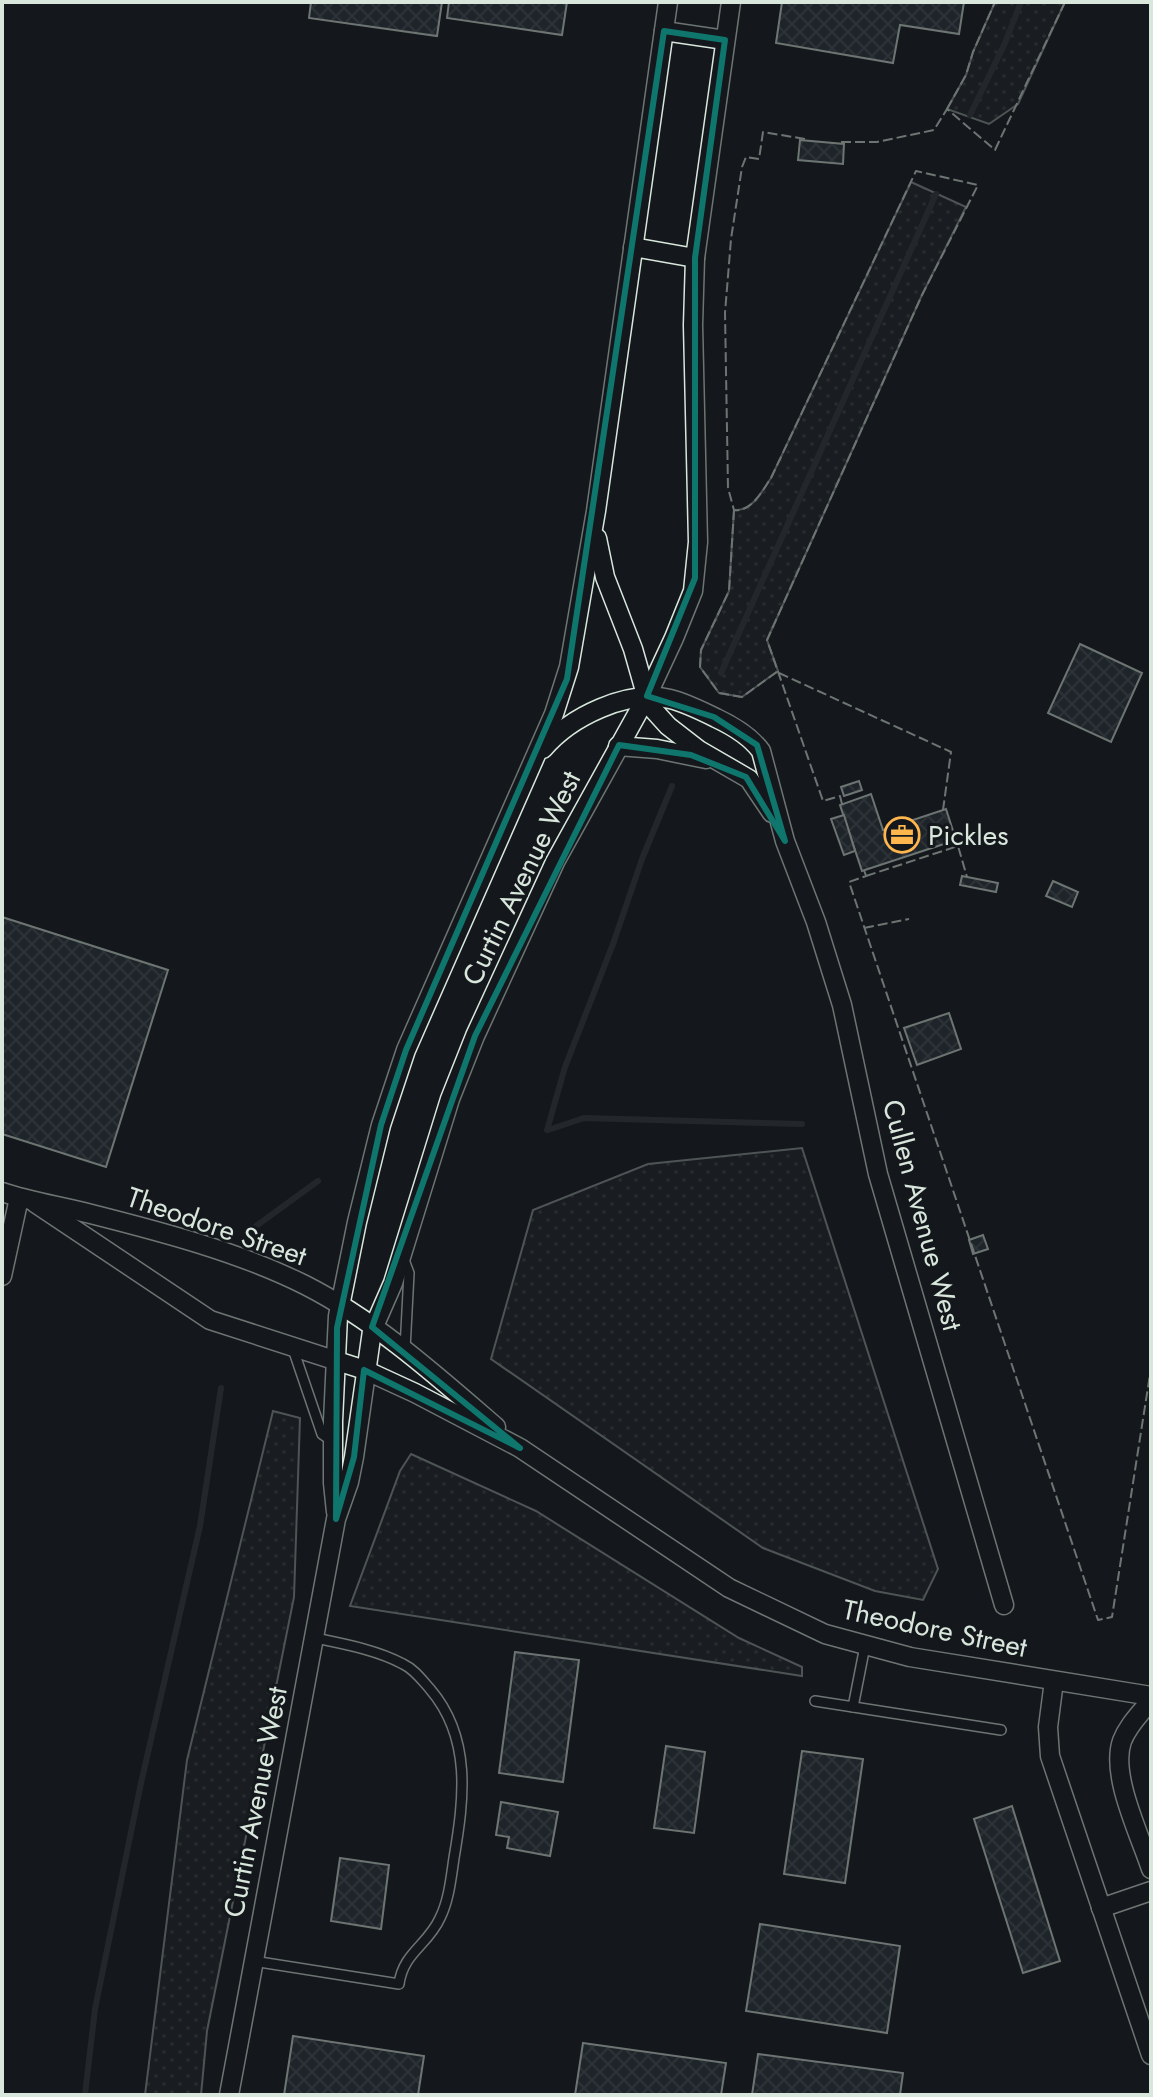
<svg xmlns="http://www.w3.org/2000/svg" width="1153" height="2097" font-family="Jost,sans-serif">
	<defs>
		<pattern id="grass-dots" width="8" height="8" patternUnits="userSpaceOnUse" patternTransform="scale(2)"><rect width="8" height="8" fill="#202428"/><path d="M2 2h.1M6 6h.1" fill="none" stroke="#404447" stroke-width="1.8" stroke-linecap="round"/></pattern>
		<pattern id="building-cross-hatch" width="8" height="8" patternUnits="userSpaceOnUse" patternTransform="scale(2)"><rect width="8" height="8" fill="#2c363c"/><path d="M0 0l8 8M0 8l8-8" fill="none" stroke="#4a5358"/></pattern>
	</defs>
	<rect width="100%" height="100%" fill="#14181c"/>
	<g fill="url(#grass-dots)" stroke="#939e99" stroke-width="2">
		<polygon points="995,2 1065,2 1018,104 989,124 947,109 966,75 973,52"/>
		<path d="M911 182 966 207 922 295 767 640 778 671 742 697 719 693 700 667 701 650 729 591 734 510C752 512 762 491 771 478Z"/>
		<polygon points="802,1148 938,1569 923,1600 875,1591 763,1548 491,1359 533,1210 648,1164"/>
		<polygon points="273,1411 300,1418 294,1597 207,2031 201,2095 145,2095 187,1760"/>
		<polygon points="411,1454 536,1511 739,1638 802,1667 802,1676 350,1606 400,1471"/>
	</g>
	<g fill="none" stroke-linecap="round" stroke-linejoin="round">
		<g stroke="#363b3e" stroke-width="6">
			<polyline points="970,115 1005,43 1021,2"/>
			<polyline points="721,673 936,194"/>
			<polyline points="547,1130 565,1067 613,944 642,859 672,786"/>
			<polyline points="548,1130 584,1118 802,1124"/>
			<polyline points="252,1229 318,1181"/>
			<polyline points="85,2095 95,2009 141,1783 200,1526 221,1388"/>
		</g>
	</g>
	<g fill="url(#building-cross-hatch)" stroke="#d8e6dc" stroke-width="2">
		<polygon points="311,2 442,2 437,36 309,18"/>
		<polygon points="449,2 567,2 562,35 447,18"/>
		<polygon points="782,2 964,2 959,34 900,25 893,63 776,43"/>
		<polygon points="800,140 844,144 843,164 798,160"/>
		<polygon points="1080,644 1142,673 1111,742 1048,713"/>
		<polygon points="859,781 862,790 844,796 841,787"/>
		<polygon points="871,794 883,830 946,809 956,840 862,871 840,805"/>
		<polygon points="844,815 855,851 844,855 831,819"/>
		<polygon points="962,876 998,883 996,892 960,885"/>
		<polygon points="1053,881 1078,892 1072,907 1046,896"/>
		<polygon points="2,917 168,970 106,1167 2,1134"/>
		<polygon points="949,1013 961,1049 917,1065 904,1028"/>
		<polygon points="983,1235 988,1249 973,1254 969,1240"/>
		<polygon points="515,1652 579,1660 563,1782 499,1773"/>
		<polygon points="666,1746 705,1752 694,1833 654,1828"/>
		<polygon points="802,1751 863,1759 845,1883 784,1874"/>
		<polygon points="501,1802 558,1812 550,1856 507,1848 509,1837 496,1835"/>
		<polygon points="1012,1806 1060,1961 1023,1973 974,1819"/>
		<polygon points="340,1858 389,1865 381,1929 331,1921"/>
		<polygon points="760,1924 900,1946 887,2033 746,2011"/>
		<polygon points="293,2036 424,2056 418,2095 284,2095"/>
		<polygon points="583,2043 726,2063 721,2095 575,2095"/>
		<polygon points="758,2054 903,2073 900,2095 752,2095"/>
	</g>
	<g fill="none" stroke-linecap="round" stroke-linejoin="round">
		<defs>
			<g id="service">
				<polyline points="403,1257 409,1273 405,1349"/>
				<polyline points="292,1346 322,1434 332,1441"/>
				<polyline points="815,1701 1001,1730"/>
				<polyline points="853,1707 865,1646"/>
				<path d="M253 1961 399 1984C403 1953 428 1945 440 1918 449 1900 451 1878 454 1858 464 1799 472 1738 430 1689 422 1680 414 1669 403 1664 377 1650 344 1644 315 1638"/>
			</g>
			<g id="minor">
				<polyline points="664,31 725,40"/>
				<polyline points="633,247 695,258"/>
				<polyline points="597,538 605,577 633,649 649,705 668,726 699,750 749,779 772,813"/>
				<polyline points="618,746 657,749 706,759"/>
				<path d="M543 749C570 717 627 689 670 699 686 703 702 711 716 718 733 726 750 736 761 751L785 841 816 922 842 1005 878 1174 1004 1605"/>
				<path d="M2 1192C31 1202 61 1206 91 1214 162 1232 239 1252 305 1285 376 1321 437 1376 496 1427"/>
				<polyline points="35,1203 210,1320 365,1370 415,1393 520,1448 729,1588 825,1634 910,1657 1151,1696"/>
				<polyline points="2,1276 19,1198"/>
				<polyline points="336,1512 333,1483 333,1421 338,1316 357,1222 381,1125 406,1050 554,714 569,667 596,511 668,2"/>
				<polyline points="1054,1681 1048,1727 1050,1756 1151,2055"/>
				<path d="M1151 1700C1141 1713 1128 1725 1122 1741 1110 1775 1140 1835 1151 1869"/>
				<polyline points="1101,1908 1151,1891"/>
				<polyline points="229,2095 336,1519 349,1482 354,1457 372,1331 393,1283 450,1099 475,1036 555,862 646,698 674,638 693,591 698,542 693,325 695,258 731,2"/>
			</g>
		</defs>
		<use href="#service" stroke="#d8e6dc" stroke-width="12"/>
		<use href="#minor" stroke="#d8e6dc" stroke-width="21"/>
		<use href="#service" stroke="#14181c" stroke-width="9"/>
		<use href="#minor" stroke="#14181c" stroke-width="18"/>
		<g stroke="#d8e6dc" stroke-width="2" stroke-dasharray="10 4" stroke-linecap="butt">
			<polyline points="947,109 966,75 973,52 995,2"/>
			<path d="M805 139 763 132 759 159 746 157 742 167 731 239 725 313 728 488 734 510C752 512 762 491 771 478L916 171 978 185 922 295 767 640 823 801 840 796 842 804"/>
			<polyline points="841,142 877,142 934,130 947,109 995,150 1065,2"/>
			<polyline points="734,510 729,591 701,650 700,667 719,693 742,697 778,671"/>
			<polyline points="779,673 951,752 943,810"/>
			<polyline points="864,870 866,876 849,882 1098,1620 1112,1617 1151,1368"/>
			<polyline points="866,876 958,846 967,877"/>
			<polyline points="864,928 909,919"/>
		</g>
	</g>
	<path d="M0 0H1153V2097H0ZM664 31 725 40 695 258V578L647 696 714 717 757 745 785 841 746 777 691 755 619 745 475 1036 372 1327 520 1448 364 1370 354 1457 336 1519 337 1328 381 1125 406 1050 567 679Z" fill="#14181c" fill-opacity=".55" fill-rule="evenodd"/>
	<path fill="none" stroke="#0f766e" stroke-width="6" stroke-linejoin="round" d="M664 31 725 40 695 258V578L647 696 714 717 757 745 785 841 746 777 691 755 619 745 475 1036 372 1327 520 1448 364 1370 354 1457 336 1519 337 1328 381 1125 406 1050 567 679Z"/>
	<defs>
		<symbol id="office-ring" viewBox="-11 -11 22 22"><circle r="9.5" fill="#14181c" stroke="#ffb74d" stroke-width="1.5"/><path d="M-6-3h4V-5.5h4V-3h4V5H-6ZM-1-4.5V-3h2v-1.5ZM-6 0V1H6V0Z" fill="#ffb74d"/></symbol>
	</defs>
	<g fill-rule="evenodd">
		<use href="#office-ring" x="882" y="815" width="40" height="40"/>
	</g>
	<g text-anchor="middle" stroke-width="6" stroke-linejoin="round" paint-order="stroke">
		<g font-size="28" fill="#d8e6dc" stroke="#14181c" text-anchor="start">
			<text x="928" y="845">Pickles</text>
		</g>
		<g font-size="28" fill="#d8e6dc" stroke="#14181c">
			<text transform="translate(521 878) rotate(-64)" y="10">Curtin Avenue West</text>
			<text transform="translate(923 1215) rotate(75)" y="10">Cullen Avenue West</text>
			<text transform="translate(217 1226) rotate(19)" y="10">Theodore Street</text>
			<text transform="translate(935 1628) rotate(12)" y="10">Theodore Street</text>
			<text transform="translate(255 1802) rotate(-79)" y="10">Curtin Avenue West</text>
		</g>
	</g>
	<rect width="1153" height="2097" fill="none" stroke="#d8e6dc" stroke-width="8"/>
</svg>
